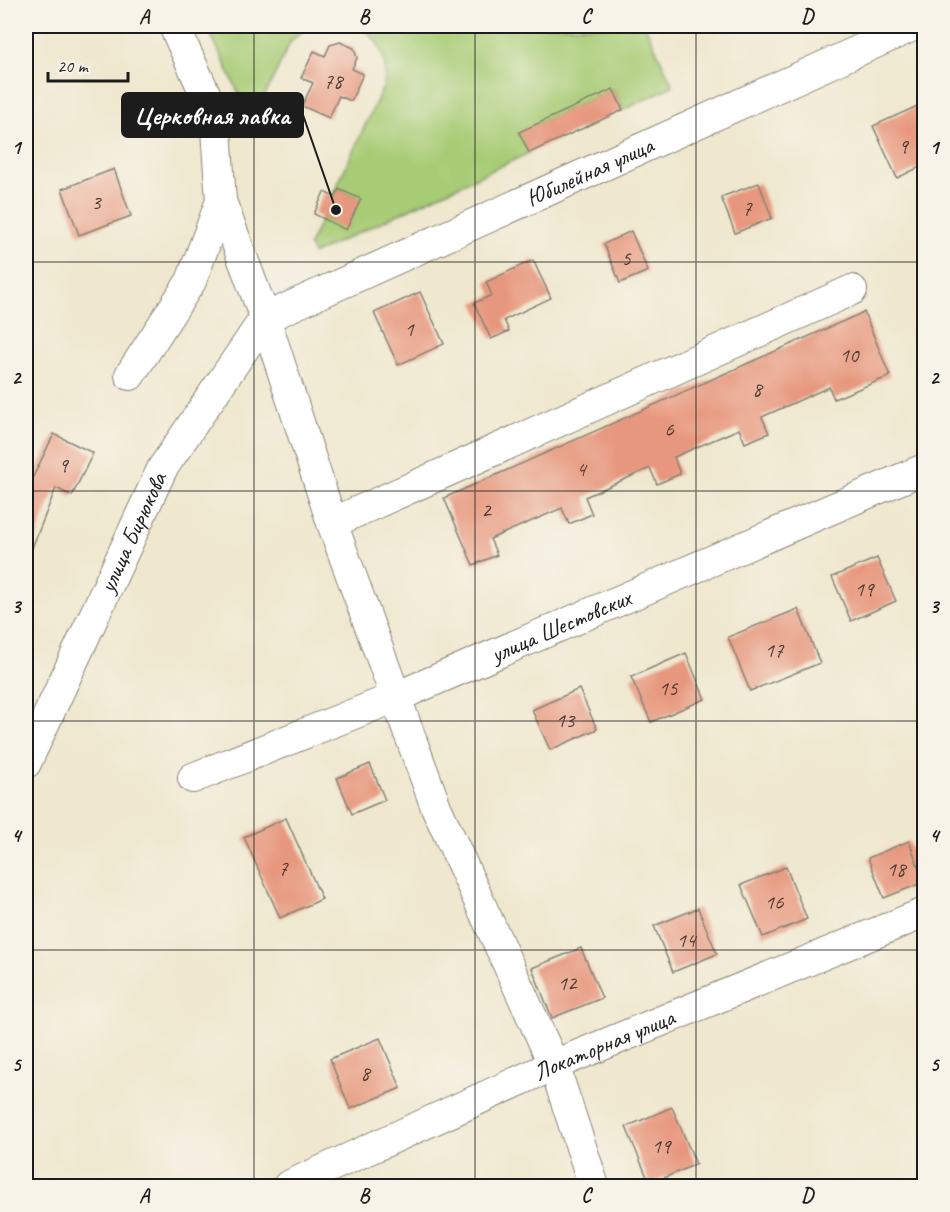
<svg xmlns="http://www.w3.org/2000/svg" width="950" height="1212" font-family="Caveat,sans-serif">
	<rect width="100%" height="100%" fill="#f7f3e8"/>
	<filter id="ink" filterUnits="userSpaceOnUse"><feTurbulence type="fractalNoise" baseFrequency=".0167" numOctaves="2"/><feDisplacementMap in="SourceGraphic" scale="12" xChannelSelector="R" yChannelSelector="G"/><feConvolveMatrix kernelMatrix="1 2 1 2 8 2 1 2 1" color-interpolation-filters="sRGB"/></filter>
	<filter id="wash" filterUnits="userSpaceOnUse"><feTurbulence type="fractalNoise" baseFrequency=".008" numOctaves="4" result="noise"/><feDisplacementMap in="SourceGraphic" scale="24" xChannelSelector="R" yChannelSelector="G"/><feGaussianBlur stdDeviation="1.35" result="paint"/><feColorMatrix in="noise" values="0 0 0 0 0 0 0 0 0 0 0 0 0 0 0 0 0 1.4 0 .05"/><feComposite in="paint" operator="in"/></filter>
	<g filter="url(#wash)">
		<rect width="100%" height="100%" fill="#efe7ce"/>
		<g fill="#a7cc75" stroke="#627448" stroke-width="1.5">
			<polygon points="207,26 308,26 291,41 252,122"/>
			<path d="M359 26H645L673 86 623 110 613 89 520 132 529 153 313 254 309 245 322 218 346 229 360 199 339 189 335 197 332 196 384 85C388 60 380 39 359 26Z"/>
		</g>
		<g id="blocks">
			<g fill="#e7977d">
				<polygon points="340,42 354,48 357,58 352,69 363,74 351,101 339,96 329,118 302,106 313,83 301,78 314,51 325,56 330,45"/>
				<polygon points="613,89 623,110 529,153 519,132"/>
				<polygon points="924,103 924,165 897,178 873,126"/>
				<polygon points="114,169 131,216 79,235 62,189"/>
				<polygon points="759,183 772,218 735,233 721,197"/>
				<polygon points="339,189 361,199 346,230 314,214 324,192 335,197"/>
				<polygon points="631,231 648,271 620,283 604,244"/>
				<polygon points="533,260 551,298 504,320 509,331 491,339 474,303 492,295 486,282"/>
				<polygon points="420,292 444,344 398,365 374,313"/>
				<polygon points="864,312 890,376 834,399 829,387 762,417 769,433 745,443 739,429 674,457 680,474 657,484 650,468 585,497 592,514 569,524 562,508 490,539 497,555 473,565 444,498"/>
				<polygon points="54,434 93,453 72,496 56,488 26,563 26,491"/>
				<polygon points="877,558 896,601 851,621 832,577"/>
				<polygon points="798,609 820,663 750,691 728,637"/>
				<polygon points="686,653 705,699 651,722 631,677"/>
				<polygon points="579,689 597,729 550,750 532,710"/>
				<polygon points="370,764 385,800 352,814 337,778"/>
				<polygon points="286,818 322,899 280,918 244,837"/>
				<polygon points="909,841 924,882 884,898 868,858"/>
				<polygon points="786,867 807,919 763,937 741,885"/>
				<polygon points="698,908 717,954 673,972 654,926"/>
				<polygon points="581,948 602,998 552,1018 532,968"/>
				<polygon points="380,1038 401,1088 350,1109 330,1059"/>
				<polygon points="672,1107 696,1164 650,1184 626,1127"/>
			</g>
		</g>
	</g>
	<g filter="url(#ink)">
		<use href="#blocks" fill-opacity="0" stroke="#868275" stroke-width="1.5"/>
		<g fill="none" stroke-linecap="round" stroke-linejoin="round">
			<defs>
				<g id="minor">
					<polyline points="174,26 215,115 221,201 265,318 332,523 436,807 554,1065 594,1186"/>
					<path id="s1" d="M265 318 913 26"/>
					<polyline points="130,375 191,281 221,201"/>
					<polyline points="332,523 852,290"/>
					<path id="s2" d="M26 763 162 469 265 318"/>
					<path id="s3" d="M193 778 396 697 924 469"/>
					<path id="s4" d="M288 1186 554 1065 924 913"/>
				</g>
			</defs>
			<use href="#minor" stroke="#868275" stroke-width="32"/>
			<use href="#minor" stroke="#fff" stroke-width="30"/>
		</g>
	</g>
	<path fill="none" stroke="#1c1c1c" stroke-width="1.5" stroke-opacity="0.55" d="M254 26V1186M475 26V1186M696 26V1186M26 262H924M26 491H924M26 721H924M26 950H924"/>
	<g text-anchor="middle" stroke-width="6" stroke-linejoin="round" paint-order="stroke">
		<g font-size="21" fill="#4f3b34">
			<text x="333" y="88">78</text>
			<text x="903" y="153">9</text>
			<text x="96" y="209">3</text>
			<text x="747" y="215">7</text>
			<text x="626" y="265">5</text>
			<text x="409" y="336">1</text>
			<text x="849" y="362">10</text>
			<text x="757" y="396">8</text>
			<text x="669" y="436">6</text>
			<text x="63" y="472">9</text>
			<text x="581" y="476">4</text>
			<text x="486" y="517">2</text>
			<text x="864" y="596">19</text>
			<text x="774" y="657">17</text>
			<text x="668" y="695">15</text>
			<text x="565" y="727">13</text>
			<text x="283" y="875">7</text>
			<text x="896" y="876">18</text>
			<text x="774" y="909">16</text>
			<text x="686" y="947">14</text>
			<text x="567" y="990">12</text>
			<text x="365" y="1080">8</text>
			<text x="661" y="1153">19</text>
		</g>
		<g font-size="24" fill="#1c1c1c" stroke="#f7f3e8">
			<text dy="8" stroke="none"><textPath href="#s1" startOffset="356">Юбилейная улица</textPath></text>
			<text dy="8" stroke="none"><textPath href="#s2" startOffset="254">улица Бирюкова</textPath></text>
			<text dy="8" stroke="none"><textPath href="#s3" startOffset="398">улица Шестовских</textPath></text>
			<text dy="8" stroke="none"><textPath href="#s4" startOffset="346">Локаторная улица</textPath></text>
		</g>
	</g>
	<path fill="none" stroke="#1c1c1c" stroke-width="2" d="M336 210L303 115"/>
	<circle fill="#1c1c1c" stroke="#f7f3e8" stroke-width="2" cx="336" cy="210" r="6"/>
	<rect fill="#1c1c1c" stroke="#1c1c1c" stroke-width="2" x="122" y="93" width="181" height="44" rx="6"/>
	<g font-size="26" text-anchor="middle" font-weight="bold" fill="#fff">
		<text x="212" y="124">Церковная лавка</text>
	</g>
	<rect width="950" height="1212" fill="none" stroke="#f7f3e8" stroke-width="66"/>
	<path d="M48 72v9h80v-9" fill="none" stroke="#1c1c1c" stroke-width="3"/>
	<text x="57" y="72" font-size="18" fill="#1c1c1c" stroke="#f7f3e8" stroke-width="4.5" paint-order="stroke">20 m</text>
	<rect x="33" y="33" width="884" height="1146" fill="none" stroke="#1c1c1c" stroke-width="2"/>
	<g font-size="20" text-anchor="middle" font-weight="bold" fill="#1c1c1c">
		<text x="144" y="23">A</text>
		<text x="364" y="23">B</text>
		<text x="586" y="23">C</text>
		<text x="807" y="23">D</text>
		<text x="16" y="154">1</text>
		<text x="934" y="154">1</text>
		<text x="16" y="384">2</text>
		<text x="934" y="384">2</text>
		<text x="16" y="613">3</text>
		<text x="934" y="613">3</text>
		<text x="16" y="842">4</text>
		<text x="934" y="842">4</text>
		<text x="16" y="1071">5</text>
		<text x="934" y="1071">5</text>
		<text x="144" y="1202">A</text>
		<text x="364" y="1202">B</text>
		<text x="586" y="1202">C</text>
		<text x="807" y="1202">D</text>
	</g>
</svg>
